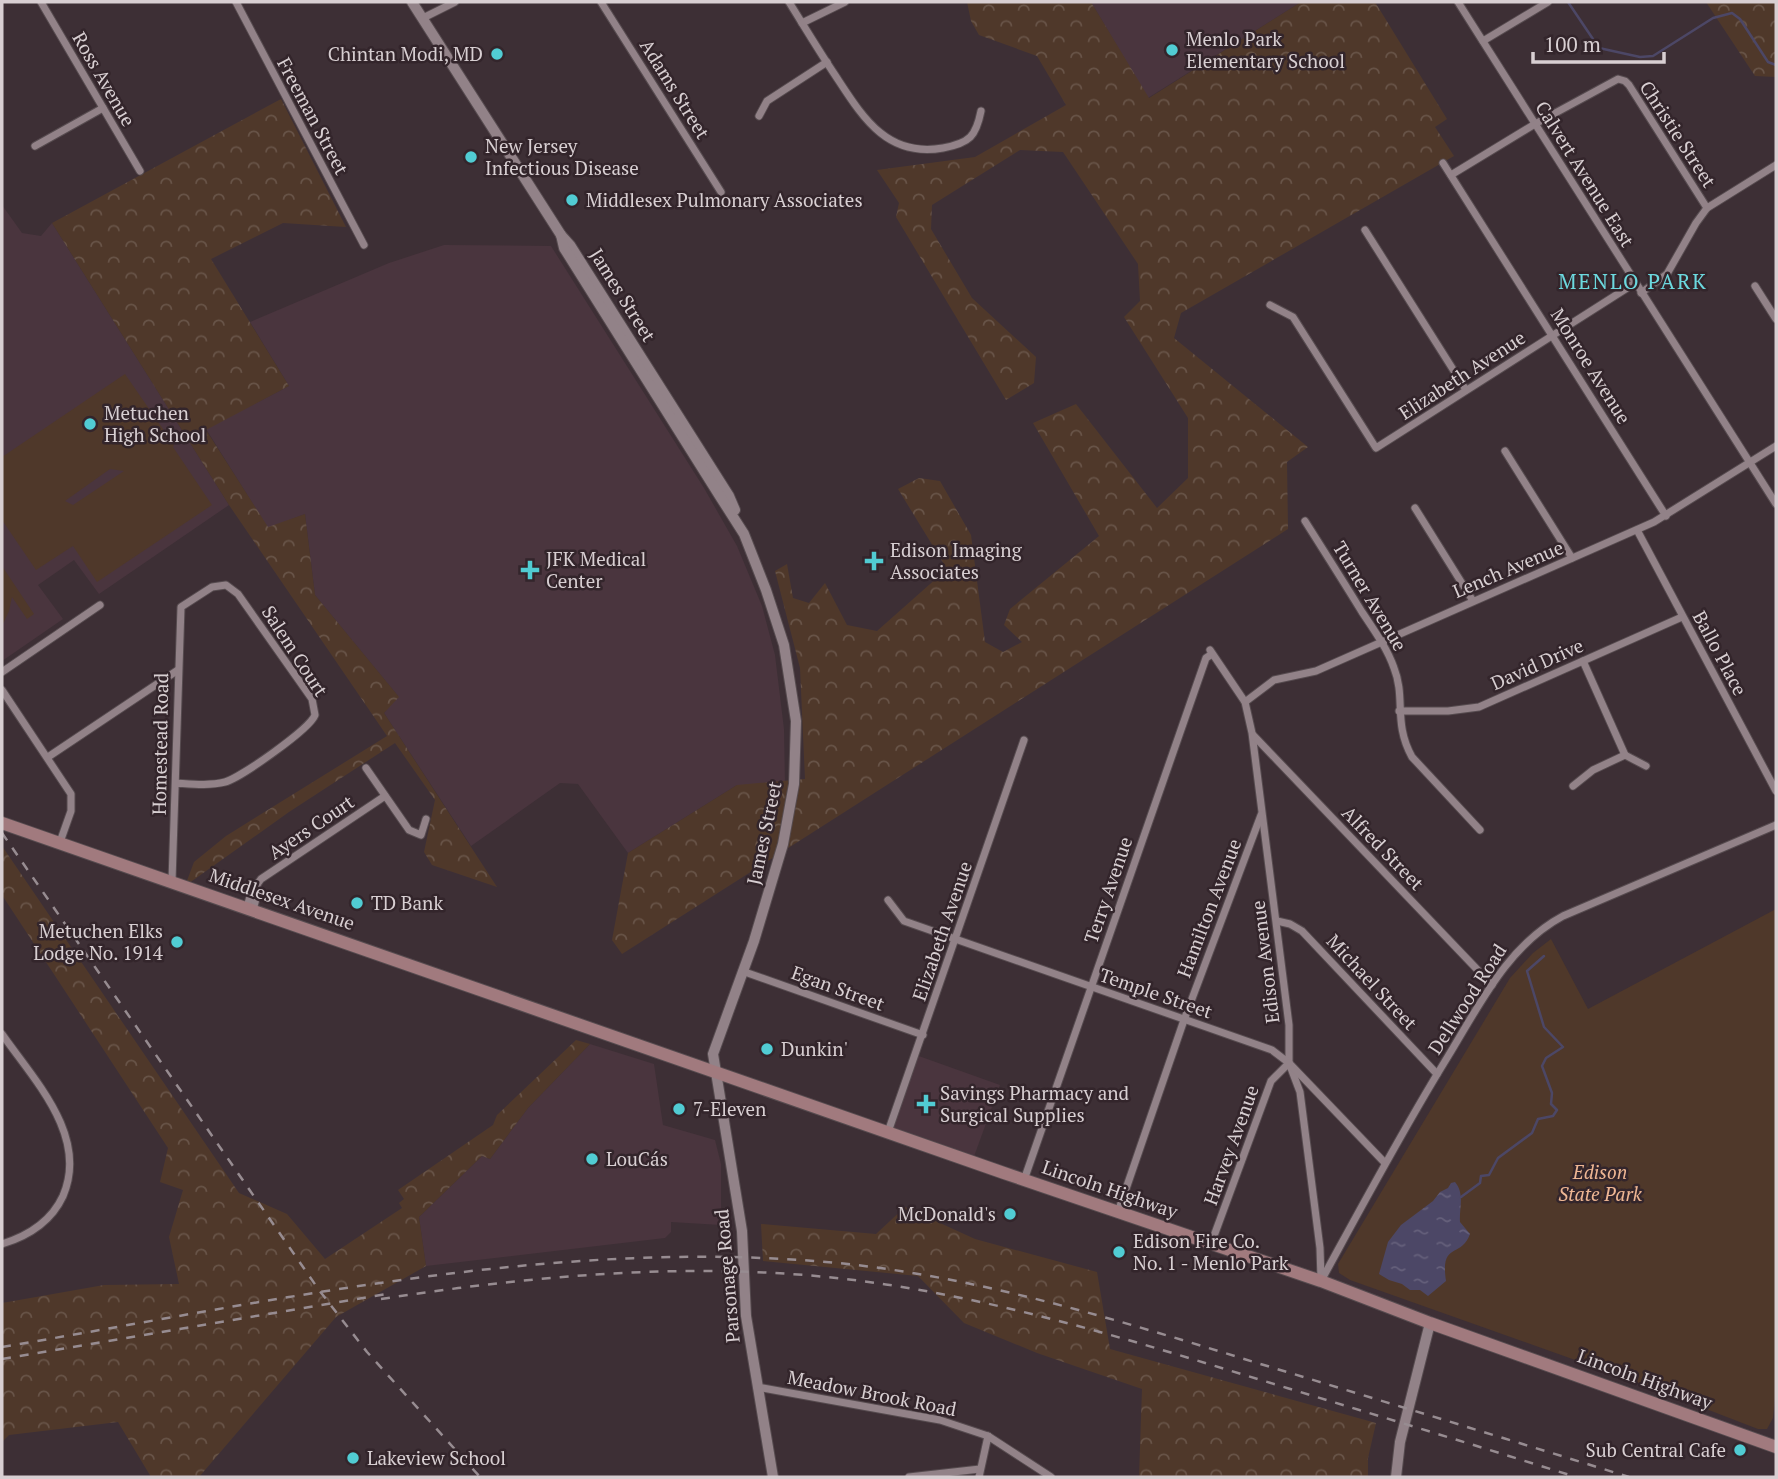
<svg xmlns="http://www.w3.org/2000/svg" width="1778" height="1479" font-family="'PT Serif',serif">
	<defs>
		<pattern id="forest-crowns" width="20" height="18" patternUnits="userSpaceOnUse" patternTransform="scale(1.75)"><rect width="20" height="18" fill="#4f382a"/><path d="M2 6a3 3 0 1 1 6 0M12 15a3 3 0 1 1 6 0" fill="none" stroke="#685448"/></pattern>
		<pattern id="water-ripples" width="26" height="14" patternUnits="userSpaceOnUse" patternTransform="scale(1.75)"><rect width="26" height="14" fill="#4c4766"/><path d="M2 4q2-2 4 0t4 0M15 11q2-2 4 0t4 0" fill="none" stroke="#65607b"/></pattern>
	</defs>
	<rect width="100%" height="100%" fill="#3d2f35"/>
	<g fill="#4a353e">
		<polygon points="1091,2 1301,2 1148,98"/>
		<polygon points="2,205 22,233 41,236 52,223 229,505 99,594 74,560 38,585 63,619 2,661"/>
		<polygon points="444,245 551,246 704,488 737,546 762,606 775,655 784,729 785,786 737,785 628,853 578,784 560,783 471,846 384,713 398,696 315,595 305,514 268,528 206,429 289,386 250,322 389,263"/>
		<polygon points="590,1044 654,1064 663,1125 715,1140 721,1164 721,1225 671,1222 671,1232 665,1238 426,1266 419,1217 482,1156 490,1159 528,1108"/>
		<polygon points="916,1055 1000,1085 972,1162 888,1132"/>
	</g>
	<g fill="#4f382a" fill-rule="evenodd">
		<path d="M125 374 174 445 173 447 212 505 97 582 73 546 36 570 2 520V457ZM110 469 124 471 73 505 65 501Z"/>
		<polygon points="2,566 34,614 27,619 12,597 9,611 2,626"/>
		<polygon points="1776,909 1776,1387 1773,1418 1767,1429 1758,1429 1623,1377 1350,1280 1339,1273 1338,1264 1510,978 1533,953 1551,939 1588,1009"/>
	</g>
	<g fill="url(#forest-crowns)">
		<polygon points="967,2 1091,2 1149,98 1301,2 1375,2 1447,119 1435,127 1454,156 1181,313 1174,338 1308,447 1287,462 1288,529 622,954 612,940 628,853 737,785 805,779 800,668 775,571 787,564 793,598 809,603 825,583 847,625 877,631 947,569 898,489 919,478 940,481 971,535 985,642 1003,652 1022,642 1004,625 1010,609 1099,536 1033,423 1076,404 1157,508 1188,478 1188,418 1124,317 1140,301 1138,264 1063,152 1020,150 932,205 931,229 972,298 1036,357 1034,383 1006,400 896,217 899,203 877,170 975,157 1066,105 1037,56 979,35 971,21"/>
		<polygon points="1706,2 1776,2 1776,77 1755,76"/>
		<polygon points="281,99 346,227 283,223 211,259 289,386 206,430 268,527 305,514 315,595 399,697 384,713 497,887 432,865 424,852 435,800 395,743 289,812 185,886 194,862 226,836 387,736 229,505 52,223"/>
		<polygon points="2,846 239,1193 287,1214 325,1259 402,1208 399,1203 404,1199 398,1190 493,1125 497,1115 576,1040 590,1044 528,1108 490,1159 482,1156 419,1217 426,1266 336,1317 199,1477 151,1477 118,1422 9,1435 2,1442 2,1303 104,1285 179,1284 169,1237 183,1190 160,1182 168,1148 2,895"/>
		<polygon points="905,1207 975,1239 1097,1272 1110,1349 1376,1423 1368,1458 1368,1477 1139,1477 1142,1389 1037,1353 964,1323 918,1276 763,1261 761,1224 876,1234"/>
	</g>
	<path fill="url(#water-ripples)" d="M1455 1182C1465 1194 1459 1208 1460 1222L1470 1234C1461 1259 1440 1241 1446 1281L1428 1296 1420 1290H1410L1402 1284 1389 1280 1379 1274 1388 1242 1401 1225 1433 1201 1440 1192 1448 1188 1451 1183Z"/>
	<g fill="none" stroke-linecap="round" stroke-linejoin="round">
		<g stroke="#4c4766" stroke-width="2.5">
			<polyline points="1568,2 1599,48 1640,57 1653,56 1713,18 1732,13 1740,19 1768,62 1776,65"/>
			<polyline points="1461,1197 1480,1183 1481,1176 1489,1175 1498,1158 1532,1133 1538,1119 1553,1116 1557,1110 1551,1104 1552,1093 1542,1066 1546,1058 1563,1047 1544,1027 1527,971 1544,956"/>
		</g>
		<defs>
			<g id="minor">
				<polyline points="41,2 140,171"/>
				<polyline points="236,2 364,245"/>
				<polyline points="601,2 721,192"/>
				<path d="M789 2C804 26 819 51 835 75 862 116 886 158 943 148 970 143 976 136 981 111"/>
				<polyline points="1458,2 1776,504"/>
				<polyline points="423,18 455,2"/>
				<polyline points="802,23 845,2"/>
				<polyline points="1483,41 1548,2"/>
				<polyline points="759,116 767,101 827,62"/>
				<polyline points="35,146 103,108"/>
				<polyline points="1443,163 1666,516"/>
				<polyline points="1451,175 1535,124 1618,79 1625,81 1629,85 1707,208"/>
				<polyline points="1365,230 1466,390"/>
				<polyline points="1755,286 1776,319"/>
				<polyline points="1641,293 1667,274 1696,223 1707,208 1776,165"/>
				<polyline points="1270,305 1293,317 1376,448 1635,283"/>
				<polyline points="1505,451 1572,558"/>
				<polyline points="1415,508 1473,601"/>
				<path d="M1305 521C1324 551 1343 581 1362 612 1374 630 1387 648 1394 668 1406 698 1393 723 1412 757L1480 830"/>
				<polyline points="1637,530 1776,791"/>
				<polyline points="1210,650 1245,702 1252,733 1289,1025 1289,1063 1300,1092 1320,1248 1321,1279"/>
				<polyline points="1583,661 1625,755 1646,766"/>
				<polyline points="2,672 100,605"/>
				<polyline points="2,690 71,794 71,811 60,842"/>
				<polyline points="1245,702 1274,680 1316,671 1654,522 1776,446"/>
				<polyline points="1399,711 1448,711 1479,707 1682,617"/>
				<polyline points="1253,735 1492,985"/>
				<polyline points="48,757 178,670"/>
				<polyline points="366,768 409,830 421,835 426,819"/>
				<polyline points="1573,786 1593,770 1625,755"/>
				<path d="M172 881 181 607 212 587 226 585 238 594 312 699 315 715C310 729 240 778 225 782 209 786 192 784 176 783"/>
				<polyline points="888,900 904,921 1272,1050 1289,1063 1385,1163"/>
				<polyline points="247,907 251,893 261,879 385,796"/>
				<polyline points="253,910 257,895 257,886"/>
				<polyline points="1277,921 1290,924 1302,931 1437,1074"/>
				<polyline points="742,971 923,1035"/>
				<path d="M2 1034C34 1080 89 1136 63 1196 51 1222 28 1236 2 1244"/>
				<polyline points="888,1132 1024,740"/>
				<polyline points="1024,1180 1206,658 1212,654"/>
				<polyline points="1118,1212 1184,1020 1261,815"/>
				<polyline points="1211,1244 1271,1081 1289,1063"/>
				<path d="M1321 1281C1362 1206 1402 1131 1447 1058 1479 1006 1507 946 1563 916L1776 825"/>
				<polyline points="757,1387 940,1420 988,1436 1051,1477"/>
				<polyline points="909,1477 980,1469"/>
				<polyline points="979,1477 988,1436"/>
			</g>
			<g id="tertiary">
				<polyline points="412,2 561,235 570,245 729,496 735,510"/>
				<polyline points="561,235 564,248 721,498 744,534 766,590 784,645 796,721 794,784 783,844 754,941 713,1054 742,1231 746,1316 773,1477"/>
				<polyline points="1396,1477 1400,1442 1430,1323"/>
			</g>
			<polyline id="secondary" points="2,823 1004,1173 1321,1281 1430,1323 1776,1447"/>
		</defs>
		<use href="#minor" stroke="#564b4f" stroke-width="9"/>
		<use href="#tertiary" stroke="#564b4f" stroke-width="12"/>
		<use href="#secondary" stroke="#564b4f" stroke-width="14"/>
		<use href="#minor" stroke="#928288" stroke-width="7"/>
		<use href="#tertiary" stroke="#928288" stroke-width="10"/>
		<use href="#secondary" stroke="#a17a7e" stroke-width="12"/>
		<g stroke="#978c91" stroke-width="2.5" stroke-dasharray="9 9" stroke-linecap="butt">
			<polyline points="2,833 319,1290 367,1352 480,1477"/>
			<path d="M381 1299C525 1277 671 1263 816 1276 961 1289 1102 1331 1241 1374 1353 1408 1465 1442 1576 1477"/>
			<path d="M2 1347C270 1302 541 1240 814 1261 964 1272 1111 1318 1254 1362 1379 1400 1504 1438 1629 1477"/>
			<polyline points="2,1359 392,1293"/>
		</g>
	</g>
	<g fill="#51ccd3" stroke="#33252b" stroke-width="2.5">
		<circle cx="1172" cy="50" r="7"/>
		<circle cx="497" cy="54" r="7"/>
		<circle cx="471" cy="157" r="7"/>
		<circle cx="572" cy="200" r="7"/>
		<circle cx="90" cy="424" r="7"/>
		<path d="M870.5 550.5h7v7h7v7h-7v7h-7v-7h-7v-7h7z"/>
		<path d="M526.5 559.5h7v7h7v7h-7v7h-7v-7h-7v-7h7z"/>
		<circle cx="357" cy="903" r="7"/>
		<circle cx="177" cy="942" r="7"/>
		<circle cx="767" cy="1049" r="7"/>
		<path d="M922.5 1093.5h7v7h7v7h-7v7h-7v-7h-7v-7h7z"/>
		<circle cx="679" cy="1109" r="7"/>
		<circle cx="592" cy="1159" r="7"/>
		<circle cx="1010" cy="1214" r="7"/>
		<circle cx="1119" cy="1252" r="7"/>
		<circle cx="1740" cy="1450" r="7"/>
		<circle cx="353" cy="1458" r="7"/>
	</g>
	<g text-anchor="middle" stroke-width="5" stroke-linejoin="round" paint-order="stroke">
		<g font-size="19" fill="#d8cfd2" stroke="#33252b" text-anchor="start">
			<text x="1186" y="46">Menlo Park<tspan x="1186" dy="22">Elementary School</tspan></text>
			<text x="483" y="61" text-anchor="end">Chintan Modi, MD</text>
			<text x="485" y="153">New Jersey<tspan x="485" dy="22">Infectious Disease</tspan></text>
			<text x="586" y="207">Middlesex Pulmonary Associates</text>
			<text x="104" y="420">Metuchen<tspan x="104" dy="22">High School</tspan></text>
			<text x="890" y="557">Edison Imaging<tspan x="890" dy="22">Associates</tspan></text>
			<text x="546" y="566">JFK Medical<tspan x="546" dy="22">Center</tspan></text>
			<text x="371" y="910">TD Bank</text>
			<text x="163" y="938" text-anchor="end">Metuchen Elks<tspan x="163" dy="22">Lodge No. 1914</tspan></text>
			<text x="781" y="1056">Dunkin'</text>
			<text x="940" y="1100">Savings Pharmacy and<tspan x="940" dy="22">Surgical Supplies</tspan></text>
			<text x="693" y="1116">7-Eleven</text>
			<text x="606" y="1166">LouCás</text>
			<text x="996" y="1221" text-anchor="end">McDonald's</text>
			<text x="1133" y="1248">Edison Fire Co.<tspan x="1133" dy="22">No. 1 - Menlo Park</tspan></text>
			<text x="1726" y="1457" text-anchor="end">Sub Central Cafe</text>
			<text x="367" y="1465">Lakeview School</text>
		</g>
		<g font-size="19" fill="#d8cfd2" stroke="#33252b">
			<text transform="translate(104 79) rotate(60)" y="7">Ross Avenue</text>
			<text transform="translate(675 89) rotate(58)" y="7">Adams Street</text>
			<text transform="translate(313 116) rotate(62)" y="7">Freeman Street</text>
			<text transform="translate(1678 134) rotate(57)" y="7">Christie Street</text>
			<text transform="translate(1585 174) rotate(58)" y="7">Calvert Avenue East</text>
			<text transform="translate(623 295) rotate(58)" y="7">James Street</text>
			<text transform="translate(1591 366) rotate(58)" y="7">Monroe Avenue</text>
			<text transform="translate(1462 375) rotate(-33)" y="7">Elizabeth Avenue</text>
			<text transform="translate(1508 569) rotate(-23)" y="7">Lench Avenue</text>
			<text transform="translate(1370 596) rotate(59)" y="7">Turner Avenue</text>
			<text transform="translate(295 651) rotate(57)" y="7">Salem Court</text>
			<text transform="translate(1720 653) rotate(62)" y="7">Ballo Place</text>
			<text transform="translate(1537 664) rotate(-24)" y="7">David Drive</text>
			<text transform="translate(160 744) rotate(-89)" y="7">Homestead Road</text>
			<text transform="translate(311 827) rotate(-34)" y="7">Ayers Court</text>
			<text transform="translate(764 833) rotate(-78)" y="7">James Street</text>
			<text transform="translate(1383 848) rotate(46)" y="7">Alfred Street</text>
			<text transform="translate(1108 890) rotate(-71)" y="7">Terry Avenue</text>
			<text transform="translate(282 899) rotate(19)" y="7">Middlesex Avenue</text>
			<text transform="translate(1209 908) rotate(-69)" y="7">Hamilton Avenue</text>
			<text transform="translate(942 931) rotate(-71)" y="7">Elizabeth Avenue</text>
			<text transform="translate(1265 962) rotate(-97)" y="7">Edison Avenue</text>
			<text transform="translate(1372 982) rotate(47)" y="7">Michael Street</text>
			<text transform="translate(838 988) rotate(20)" y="7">Egan Street</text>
			<text transform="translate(1156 993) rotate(19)" y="7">Temple Street</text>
			<text transform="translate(1467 999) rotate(-57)" y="7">Dellwood Road</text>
			<text transform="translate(1231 1145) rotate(-70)" y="7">Harvey Avenue</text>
			<text transform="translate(1110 1189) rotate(19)" y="7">Lincoln Highway</text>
			<text transform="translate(727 1276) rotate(-95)" y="7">Parsonage Road</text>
			<text transform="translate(1645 1379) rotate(20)" y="7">Lincoln Highway</text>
			<text transform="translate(872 1393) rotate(11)" y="7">Meadow Brook Road</text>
		</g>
		<g font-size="19" font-style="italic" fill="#eeb693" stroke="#33252b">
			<text x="1600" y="1179">Edison<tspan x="1600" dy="22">State Park</tspan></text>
		</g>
		<g font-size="21" letter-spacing="2" fill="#6cd8de" stroke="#33252b">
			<text x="1633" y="289">MENLO PARK</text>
		</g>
	</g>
	<rect width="1778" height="1479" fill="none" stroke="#d8cfd2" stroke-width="7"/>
	<path d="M1533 52v10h131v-10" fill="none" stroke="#d8cfd2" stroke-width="3.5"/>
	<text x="1544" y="52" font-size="21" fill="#d8cfd2" stroke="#33252b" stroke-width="5" paint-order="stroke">100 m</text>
</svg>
